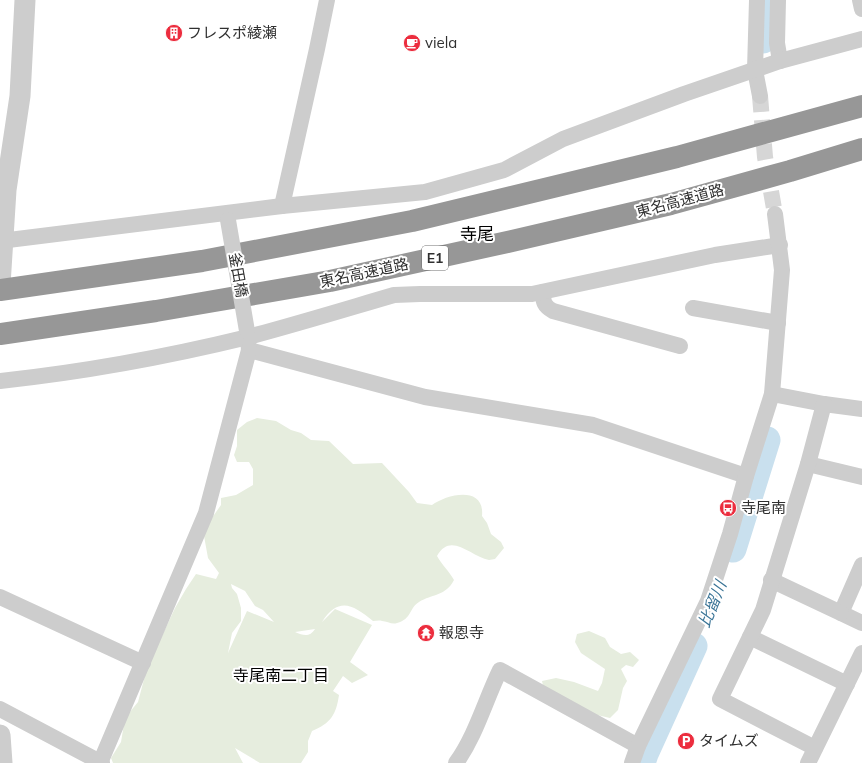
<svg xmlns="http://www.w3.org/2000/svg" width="862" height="763" font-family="Mulish,'Noto Sans JP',sans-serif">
	<rect width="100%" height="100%" fill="#fff"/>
	<g fill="#e6edde" fill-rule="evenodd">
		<path d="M257 418 276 421 291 430 301 433 311 440 329 441 353 464 382 463 409 492 417 503 432 505C447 494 485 485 482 516L487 523 491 534 501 542 504 548 495 559C493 559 491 560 489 560 471 557 451 531 437 556 442 565 449 571 454 580 446 596 432 594 419 602 409 608 412 619 397 623 392 625 387 621 382 621 379 620 376 621 373 621 353 605 339 596 322 622L335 609 372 625 350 662 368 675 352 683 343 676 333 691 339 695C336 715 331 723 312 731L308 741V752L301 763H260L235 748 243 763H113L111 758 121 742 125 718 138 702 147 668 175 608 186 589 196 574 216 579 219 573 208 558 204 536 209 522 221 505V498L236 495 253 485V469L249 462H237L234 455 237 446V430L247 422ZM231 584 245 591 255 606 263 610 274 622 247 611 228 653 232 633 241 621V608L237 594 232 588ZM315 629C310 637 304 636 295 632Z"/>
		<polygon points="589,631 605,638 610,647 621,654 630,652 639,660 633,667 626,665 621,669 627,681 623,688 618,710 610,718 593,714 544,690 542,681 556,678 574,682 598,691 602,683 605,669 581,653 575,642 577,634"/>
	</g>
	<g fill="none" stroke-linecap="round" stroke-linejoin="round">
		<g stroke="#c9e0ee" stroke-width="27">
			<polyline points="763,40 766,0"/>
			<polyline points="733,549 767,440"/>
			<polyline points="642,763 645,754 694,646"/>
		</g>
		<polyline stroke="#d6d6d6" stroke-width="16" stroke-dasharray="16 8" stroke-linecap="butt" points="760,96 765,157 775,214"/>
		<g stroke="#cdcdcd" stroke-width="16">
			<polyline points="757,0 755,70 760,96"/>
			<polyline points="778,0 777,43 780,61"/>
			<polyline points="860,0 862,9"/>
			<polyline points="282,206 317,49 327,0"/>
			<polyline points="0,241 282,206 425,192 504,170 563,139 684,94 780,61 862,39"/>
			<path d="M543 292C543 302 544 306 553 311L680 346"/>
			<polyline points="693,308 778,323"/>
			<polyline points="247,331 249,350 425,397 593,425 746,476"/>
			<path d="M0 381C84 372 166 357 248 337 297 324 346 309 394 295L420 294H532L715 255 780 245"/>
			<polyline points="772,394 824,404 862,409"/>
			<polyline points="808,464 862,477"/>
			<polyline points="862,565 841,613 862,623"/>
			<polyline points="771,580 841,613"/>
			<polyline points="0,597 143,663"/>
			<polyline points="750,637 847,684"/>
			<polyline points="0,709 102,763"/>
			<polyline points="815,748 720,699 763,610 808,464 824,404"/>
			<polyline points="100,763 206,513 249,350"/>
			<path d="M456 763C476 735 485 701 500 670L638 746"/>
			<polyline points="632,763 638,746 708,601 730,534 746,476 772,394 782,270 775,214"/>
			<polyline points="808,763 862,653"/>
		</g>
		<g stroke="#cdcdcd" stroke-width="21">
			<polyline points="0,285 6,190 20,96 25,0"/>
			<polyline points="0,735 2,763"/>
		</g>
		<g stroke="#979797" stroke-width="22">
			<polyline points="0,290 202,261 412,221 677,157 862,106"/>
			<polyline points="0,334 156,311 330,281 512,241 671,204 790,171 862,149"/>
		</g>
		<polyline stroke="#cdcdcd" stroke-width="16" points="228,220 247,331"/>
	</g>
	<defs>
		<symbol id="building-disc" viewBox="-11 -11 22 22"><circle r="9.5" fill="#ec2d3e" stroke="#fff"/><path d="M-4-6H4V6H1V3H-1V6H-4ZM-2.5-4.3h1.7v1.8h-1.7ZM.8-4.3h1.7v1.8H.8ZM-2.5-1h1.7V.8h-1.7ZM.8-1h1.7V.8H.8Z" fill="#fff"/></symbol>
		<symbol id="cafe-disc" viewBox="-11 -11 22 22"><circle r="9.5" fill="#ec2d3e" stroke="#fff"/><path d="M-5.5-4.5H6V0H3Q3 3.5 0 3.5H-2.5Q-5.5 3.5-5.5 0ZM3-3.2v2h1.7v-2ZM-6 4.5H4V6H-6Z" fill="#fff"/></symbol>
		<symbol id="bus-disc" viewBox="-11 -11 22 22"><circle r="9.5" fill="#ec2d3e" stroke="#fff"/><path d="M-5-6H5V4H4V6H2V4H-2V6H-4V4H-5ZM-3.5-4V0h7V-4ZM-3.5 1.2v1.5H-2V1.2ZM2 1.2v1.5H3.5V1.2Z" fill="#fff"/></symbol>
		<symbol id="temple-disc" viewBox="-11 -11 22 22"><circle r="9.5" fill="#ec2d3e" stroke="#fff"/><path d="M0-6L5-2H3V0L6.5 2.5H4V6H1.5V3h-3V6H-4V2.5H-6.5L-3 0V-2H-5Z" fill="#fff"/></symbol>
		<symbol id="parking-disc" viewBox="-11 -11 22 22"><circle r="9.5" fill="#ec2d3e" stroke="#fff"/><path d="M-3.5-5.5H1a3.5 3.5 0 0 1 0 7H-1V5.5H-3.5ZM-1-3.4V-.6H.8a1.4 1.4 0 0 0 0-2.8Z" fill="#fff"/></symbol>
	</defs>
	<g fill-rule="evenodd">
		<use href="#building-disc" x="164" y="23" width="20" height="20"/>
		<use href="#cafe-disc" x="402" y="33" width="20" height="20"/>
		<use href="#bus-disc" x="718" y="498" width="20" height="20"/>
		<use href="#temple-disc" x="416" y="623" width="20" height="20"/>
		<use href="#parking-disc" x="676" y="731" width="20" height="20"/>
	</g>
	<g text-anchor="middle" stroke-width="4" stroke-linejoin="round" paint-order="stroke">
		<rect fill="#fff" stroke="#6e6e6e" stroke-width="1" x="422" y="246" width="26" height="24" rx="3"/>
		<g font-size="14" font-weight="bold" fill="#303030">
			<text x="435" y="263">E1</text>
		</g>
		<g font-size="15" fill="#303030" stroke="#fff" text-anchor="start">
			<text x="187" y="38">フレスポ綾瀬</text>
			<text x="425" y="48">viela</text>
			<text x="741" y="513">寺尾南</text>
			<text x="439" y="638">報恩寺</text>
			<text x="699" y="746">タイムズ</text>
		</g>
		<g font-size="15" fill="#303030" stroke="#fff">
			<text transform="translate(680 201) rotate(-15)" y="5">東名高速道路</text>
			<text transform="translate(364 273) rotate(-12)" y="5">東名高速道路</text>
			<text transform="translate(238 275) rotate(80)" y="5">釜田橋</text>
		</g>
		<g font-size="16" font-style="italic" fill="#3a7496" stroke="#fff">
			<text transform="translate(712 604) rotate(-68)" y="6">比留川</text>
		</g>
		<g font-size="16" fill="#000" stroke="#fff">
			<text x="281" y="681">寺尾南二丁目</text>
		</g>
		<g font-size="17" fill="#000" stroke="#fff">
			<text x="477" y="240">寺尾</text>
		</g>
	</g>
</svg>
